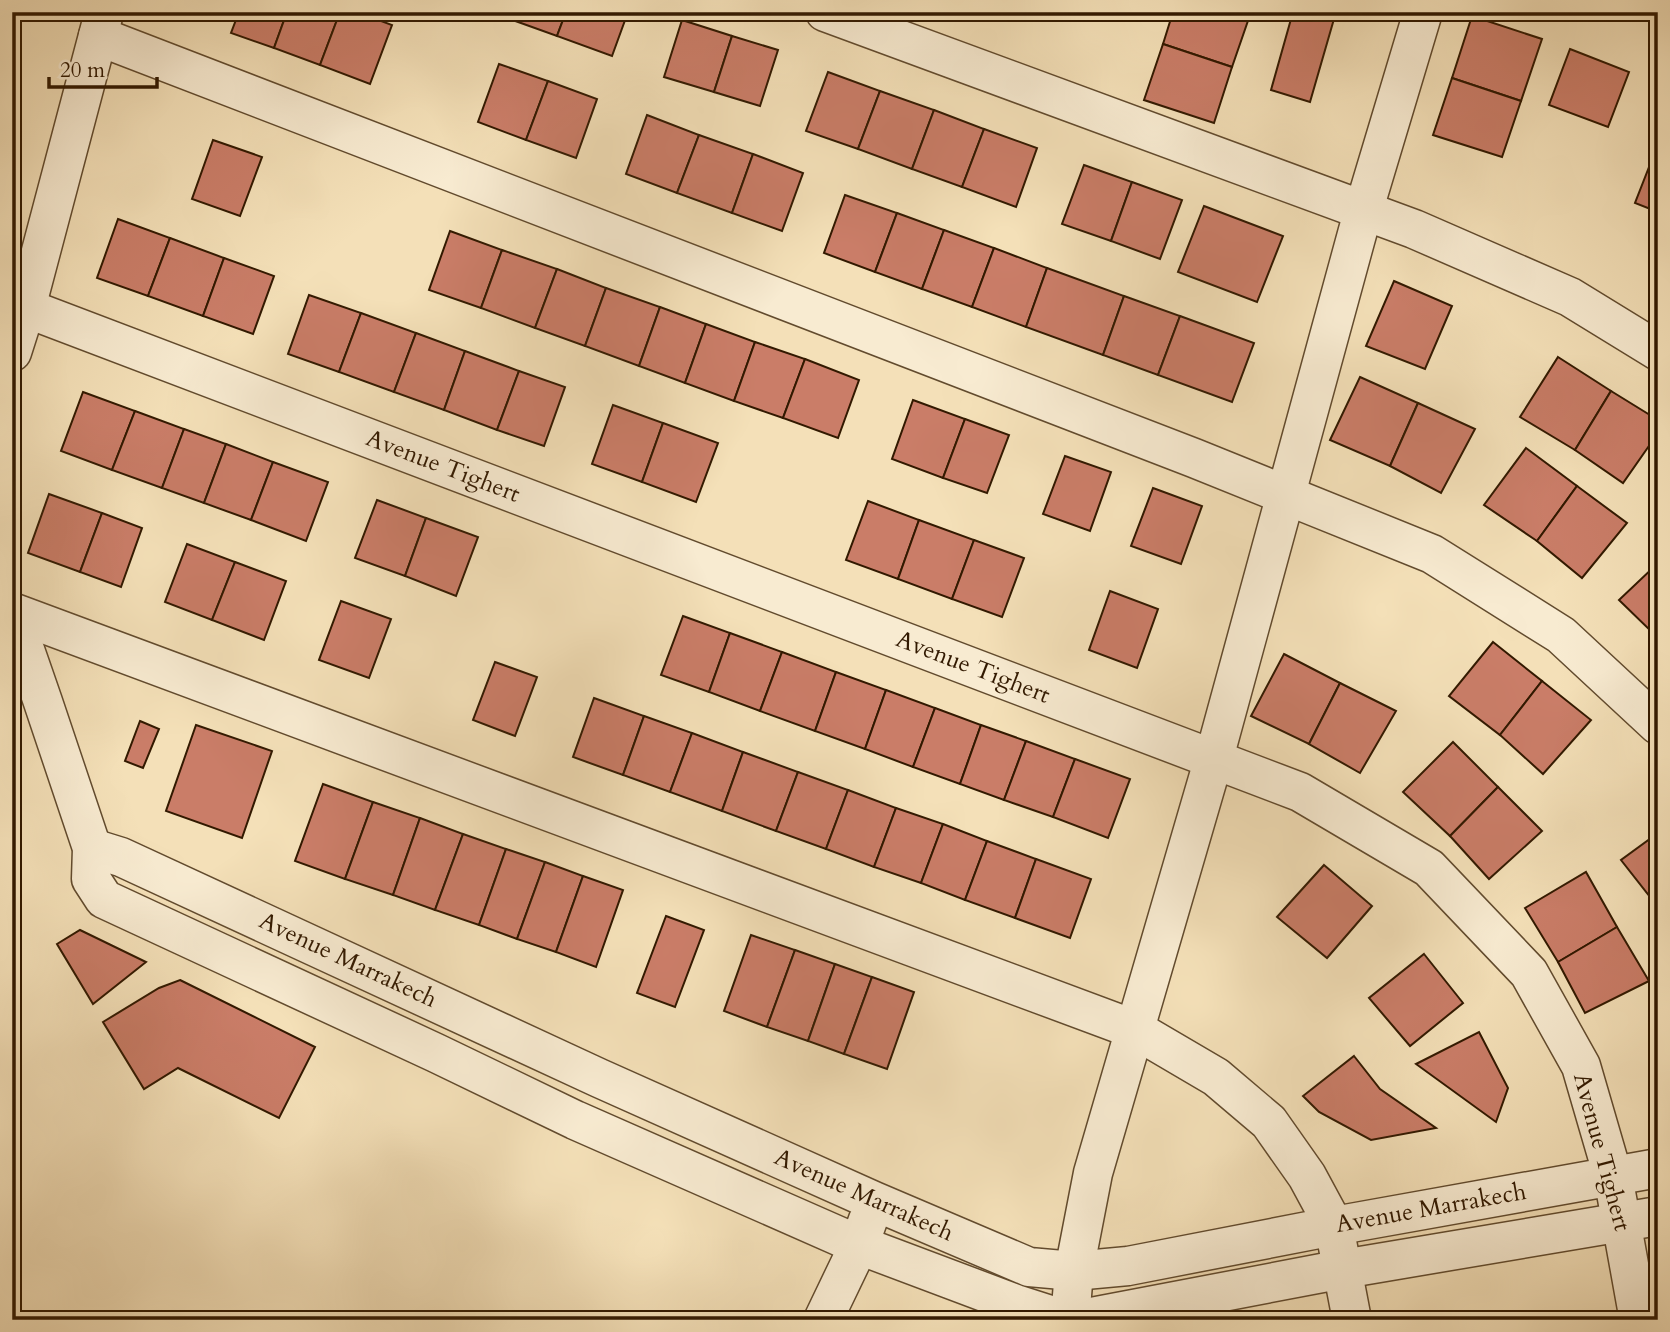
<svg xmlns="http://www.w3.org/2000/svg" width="1670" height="1332" font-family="Cardo,serif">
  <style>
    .building { fill: #ca7d68; stroke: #321900; stroke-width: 2 }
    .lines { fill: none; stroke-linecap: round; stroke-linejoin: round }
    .minor-casing { stroke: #624b2e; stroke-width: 41 }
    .minor { stroke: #f8ebd1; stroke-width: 38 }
    .labels { text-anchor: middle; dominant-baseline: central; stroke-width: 7; stroke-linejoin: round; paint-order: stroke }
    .street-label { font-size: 24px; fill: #321900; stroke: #f8ebd1 }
  </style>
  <rect width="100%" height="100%" fill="#f4e0b8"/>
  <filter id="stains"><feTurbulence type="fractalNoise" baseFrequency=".00286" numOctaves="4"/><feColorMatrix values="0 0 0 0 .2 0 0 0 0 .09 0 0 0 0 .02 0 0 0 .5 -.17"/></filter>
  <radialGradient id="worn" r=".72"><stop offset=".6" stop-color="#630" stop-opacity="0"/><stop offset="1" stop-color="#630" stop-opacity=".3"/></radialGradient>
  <g class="building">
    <polygon points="239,12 287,12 274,48 231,33"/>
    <polygon points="287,12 340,12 320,65 274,48"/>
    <polygon points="340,12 357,12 392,25 370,84 320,65"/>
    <polygon points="510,12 566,12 557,36 507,18"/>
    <polygon points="566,12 628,12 612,56 557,36"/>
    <polygon points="1173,12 1251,12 1232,67 1163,44"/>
    <polygon points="1293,12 1336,12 1310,102 1271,90"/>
    <polygon points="1472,16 1542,39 1521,101 1452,78"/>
    <polygon points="682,20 732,36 714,92 664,77"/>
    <polygon points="732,36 778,50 760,106 714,92"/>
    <polygon points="1163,44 1232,67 1214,123 1144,100"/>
    <polygon points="1570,49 1629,72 1608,127 1549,105"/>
    <polygon points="499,64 548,81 526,140 478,122"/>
    <polygon points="828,72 880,91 858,149 806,131"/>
    <polygon points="1452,78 1521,101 1502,157 1433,135"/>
    <polygon points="548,81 597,99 576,158 526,140"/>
    <polygon points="880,91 934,110 912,169 858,149"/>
    <polygon points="934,110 984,129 962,187 912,169"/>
    <polygon points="647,115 699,135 677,193 626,174"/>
    <polygon points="984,129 1037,148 1016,207 962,187"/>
    <polygon points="699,135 753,154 732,213 677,193"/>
    <polygon points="213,140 262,157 240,216 192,199"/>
    <polygon points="1658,144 1658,212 1635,203"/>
    <polygon points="753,154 803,173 782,231 732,213"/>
    <polygon points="1084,165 1132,182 1111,241 1062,224"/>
    <polygon points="1132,182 1182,200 1160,259 1111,241"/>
    <polygon points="845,195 897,213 875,272 824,253"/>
    <polygon points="1204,206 1283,236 1257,302 1178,272"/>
    <polygon points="897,213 944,230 922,289 875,272"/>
    <polygon points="118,219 170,238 148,296 97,278"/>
    <polygon points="944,230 994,248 972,307 922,289"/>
    <polygon points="450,231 502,250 481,308 429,290"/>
    <polygon points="170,238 224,258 203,316 148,296"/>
    <polygon points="994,248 1047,268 1026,327 972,307"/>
    <polygon points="502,250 557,269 535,328 481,308"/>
    <polygon points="224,258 274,276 253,334 203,316"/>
    <polygon points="1047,268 1124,296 1103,355 1026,327"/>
    <polygon points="557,269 606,288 585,346 535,328"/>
    <polygon points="1394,281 1452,306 1425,369 1366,346"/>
    <polygon points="606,288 660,307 639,366 585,346"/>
    <polygon points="309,295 361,313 339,372 288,354"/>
    <polygon points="1124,296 1180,316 1158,375 1103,355"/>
    <polygon points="660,307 706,324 685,383 639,366"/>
    <polygon points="361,313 416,333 394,392 339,372"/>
    <polygon points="1180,316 1254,343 1232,402 1158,375"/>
    <polygon points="706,324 755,342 734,401 685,383"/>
    <polygon points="416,333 465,351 444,410 394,392"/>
    <polygon points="755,342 805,359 783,418 734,401"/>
    <polygon points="465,351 519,371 497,430 444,410"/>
    <polygon points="1558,357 1611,391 1575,450 1520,417"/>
    <polygon points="805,359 859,380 838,438 783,418"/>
    <polygon points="519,371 565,387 544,446 497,430"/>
    <polygon points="1360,377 1418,403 1390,466 1330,440"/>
    <polygon points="1611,391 1658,420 1658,433 1623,483 1575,450"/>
    <polygon points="83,392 135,411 112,470 61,451"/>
    <polygon points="913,400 965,419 943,478 892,459"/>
    <polygon points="1418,403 1475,429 1441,493 1390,466"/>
    <polygon points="613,405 663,423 642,482 592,464"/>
    <polygon points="135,411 184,429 162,488 112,470"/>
    <polygon points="965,419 1009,435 987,493 943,478"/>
    <polygon points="663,423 718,443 696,502 642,482"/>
    <polygon points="184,429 226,444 204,503 162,488"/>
    <polygon points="226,444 273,462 251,520 204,503"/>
    <polygon points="1526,448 1577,486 1537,541 1484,505"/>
    <polygon points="1065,456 1111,472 1090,531 1043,514"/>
    <polygon points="273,462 328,482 306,541 251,520"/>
    <polygon points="1577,486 1627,523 1582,578 1537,541"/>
    <polygon points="1153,488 1202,506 1181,564 1131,546"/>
    <polygon points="49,494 102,513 80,572 28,553"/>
    <polygon points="377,500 426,518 405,576 355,558"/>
    <polygon points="868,501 919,520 898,579 846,560"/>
    <polygon points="102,513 142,528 121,587 80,572"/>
    <polygon points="426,518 478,537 456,596 405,576"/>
    <polygon points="919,520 974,540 952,599 898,579"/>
    <polygon points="974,540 1024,558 1002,617 952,599"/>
    <polygon points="187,544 235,562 212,620 165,602"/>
    <polygon points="235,562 286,581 264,640 212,620"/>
    <polygon points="1658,563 1658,638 1619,600"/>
    <polygon points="1110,591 1158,609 1137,668 1089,650"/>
    <polygon points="341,601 391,619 369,678 319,660"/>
    <polygon points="683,616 730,633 709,692 661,675"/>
    <polygon points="730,633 782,652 760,711 709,692"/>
    <polygon points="1493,642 1542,681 1500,735 1449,696"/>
    <polygon points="782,652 836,672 815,731 760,711"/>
    <polygon points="1284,654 1340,683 1309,744 1251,716"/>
    <polygon points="495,662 537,677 515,736 473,720"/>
    <polygon points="836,672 886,690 865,749 815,731"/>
    <polygon points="1542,681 1591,720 1543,774 1500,735"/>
    <polygon points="1340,683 1396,711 1360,773 1309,744"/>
    <polygon points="886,690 935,708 913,767 865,749"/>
    <polygon points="594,698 644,716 623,775 573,757"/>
    <polygon points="935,708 981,725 960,784 913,767"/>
    <polygon points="644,716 692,733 670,792 623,775"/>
    <polygon points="140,721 159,729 143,768 125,761"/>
    <polygon points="196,725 272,751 242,838 166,811"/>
    <polygon points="981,725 1026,741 1004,800 960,784"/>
    <polygon points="692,733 743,752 722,811 670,792"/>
    <polygon points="1026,741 1075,759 1053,817 1004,800"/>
    <polygon points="1453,742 1498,787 1450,836 1403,792"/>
    <polygon points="743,752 798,772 776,831 722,811"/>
    <polygon points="1075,759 1130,779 1108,838 1053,817"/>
    <polygon points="798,772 848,790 826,849 776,831"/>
    <polygon points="323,784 373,802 345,879 295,861"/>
    <polygon points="1498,787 1542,831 1489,879 1450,836"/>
    <polygon points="848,790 896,808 874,867 826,849"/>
    <polygon points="373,802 420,818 393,895 345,879"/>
    <polygon points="896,808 943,824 921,883 874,867"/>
    <polygon points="420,818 463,834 435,910 393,895"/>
    <polygon points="943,824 987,841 965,900 921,883"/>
    <polygon points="1658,833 1658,907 1621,860"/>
    <polygon points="463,834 506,849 479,925 435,910"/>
    <polygon points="987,841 1036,859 1015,918 965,900"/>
    <polygon points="506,849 545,862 517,939 479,925"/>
    <polygon points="1036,859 1091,879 1070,938 1015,918"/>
    <polygon points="545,862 583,876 556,952 517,939"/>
    <polygon points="1324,865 1372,906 1327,958 1277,917"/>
    <polygon points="1586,872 1617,927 1558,962 1525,908"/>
    <polygon points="583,876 623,890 596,967 556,952"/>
    <polygon points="666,916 704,930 675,1007 637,993"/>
    <polygon points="1617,927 1649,981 1585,1013 1558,962"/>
    <polygon points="80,930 146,962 93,1004 57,944"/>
    <polygon points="751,935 795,950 767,1027 724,1011"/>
    <polygon points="795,950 835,964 808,1041 767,1027"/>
    <polygon points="1424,954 1463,1003 1410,1046 1369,998"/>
    <polygon points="835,964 872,977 844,1054 808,1041"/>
    <polygon points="872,977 914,992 887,1069 844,1054"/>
    <polygon points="180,980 315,1047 279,1118 178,1068 144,1089 103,1022 159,988"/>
    <polygon points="1479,1032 1508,1088 1496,1122 1416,1064"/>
    <polygon points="1354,1056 1380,1089 1436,1128 1371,1140 1319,1112 1303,1096"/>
  </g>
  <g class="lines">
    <defs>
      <g id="minor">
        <polyline points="825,12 1414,229 1570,297 1658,351"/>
        <polyline points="98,36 1194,458 1432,554 1561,635 1658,725"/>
        <polyline points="26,308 1300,792 1429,868 1529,973 1581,1066 1613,1176 1639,1320"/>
        <polyline points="12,352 26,308 104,13"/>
        <polyline points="12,612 1136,1030 1216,1077 1269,1122 1307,1176 1334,1226 1352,1320"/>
        <polyline points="12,635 25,650 43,702 92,848 91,879 104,899 436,1053 575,1120 859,1245 1016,1304 1066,1320"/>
        <polyline points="92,848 121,857 599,1078 874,1201 1029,1267 1074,1271 1128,1266 1334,1226 1658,1168"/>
        <polyline points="823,1320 859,1245 868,1220"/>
        <polyline points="1070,1320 1074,1271 1093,1173 1214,758 1363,212 1423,12"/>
        <polyline points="1076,1320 1343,1269 1658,1216"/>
      </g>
    </defs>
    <use href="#minor" class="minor-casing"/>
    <use href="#minor" class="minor"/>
  </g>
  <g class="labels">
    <g class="street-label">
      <text transform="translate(443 466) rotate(21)">Avenue Tighert</text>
      <text transform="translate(973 667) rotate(21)">Avenue Tighert</text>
      <text transform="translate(348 960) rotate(25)">Avenue Marrakech</text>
      <text transform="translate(1602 1152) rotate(75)">Avenue Tighert</text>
      <text transform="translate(864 1195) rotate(24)">Avenue Marrakech</text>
      <text transform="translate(1431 1208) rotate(-10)">Avenue Marrakech</text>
    </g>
  </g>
  <rect width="1670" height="1332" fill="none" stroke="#f4e0b8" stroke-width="42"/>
  <rect x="14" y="14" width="1642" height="1304" fill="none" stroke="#321900" stroke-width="3.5"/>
  <rect x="21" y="21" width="1628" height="1290" fill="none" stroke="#321900" stroke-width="2"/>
  <path d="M49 77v10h108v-10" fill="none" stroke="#321900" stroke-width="3.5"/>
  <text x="60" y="77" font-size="21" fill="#321900" stroke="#f8ebd1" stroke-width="5" paint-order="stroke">20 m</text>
  <rect width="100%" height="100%" filter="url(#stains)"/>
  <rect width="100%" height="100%" fill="url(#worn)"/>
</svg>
